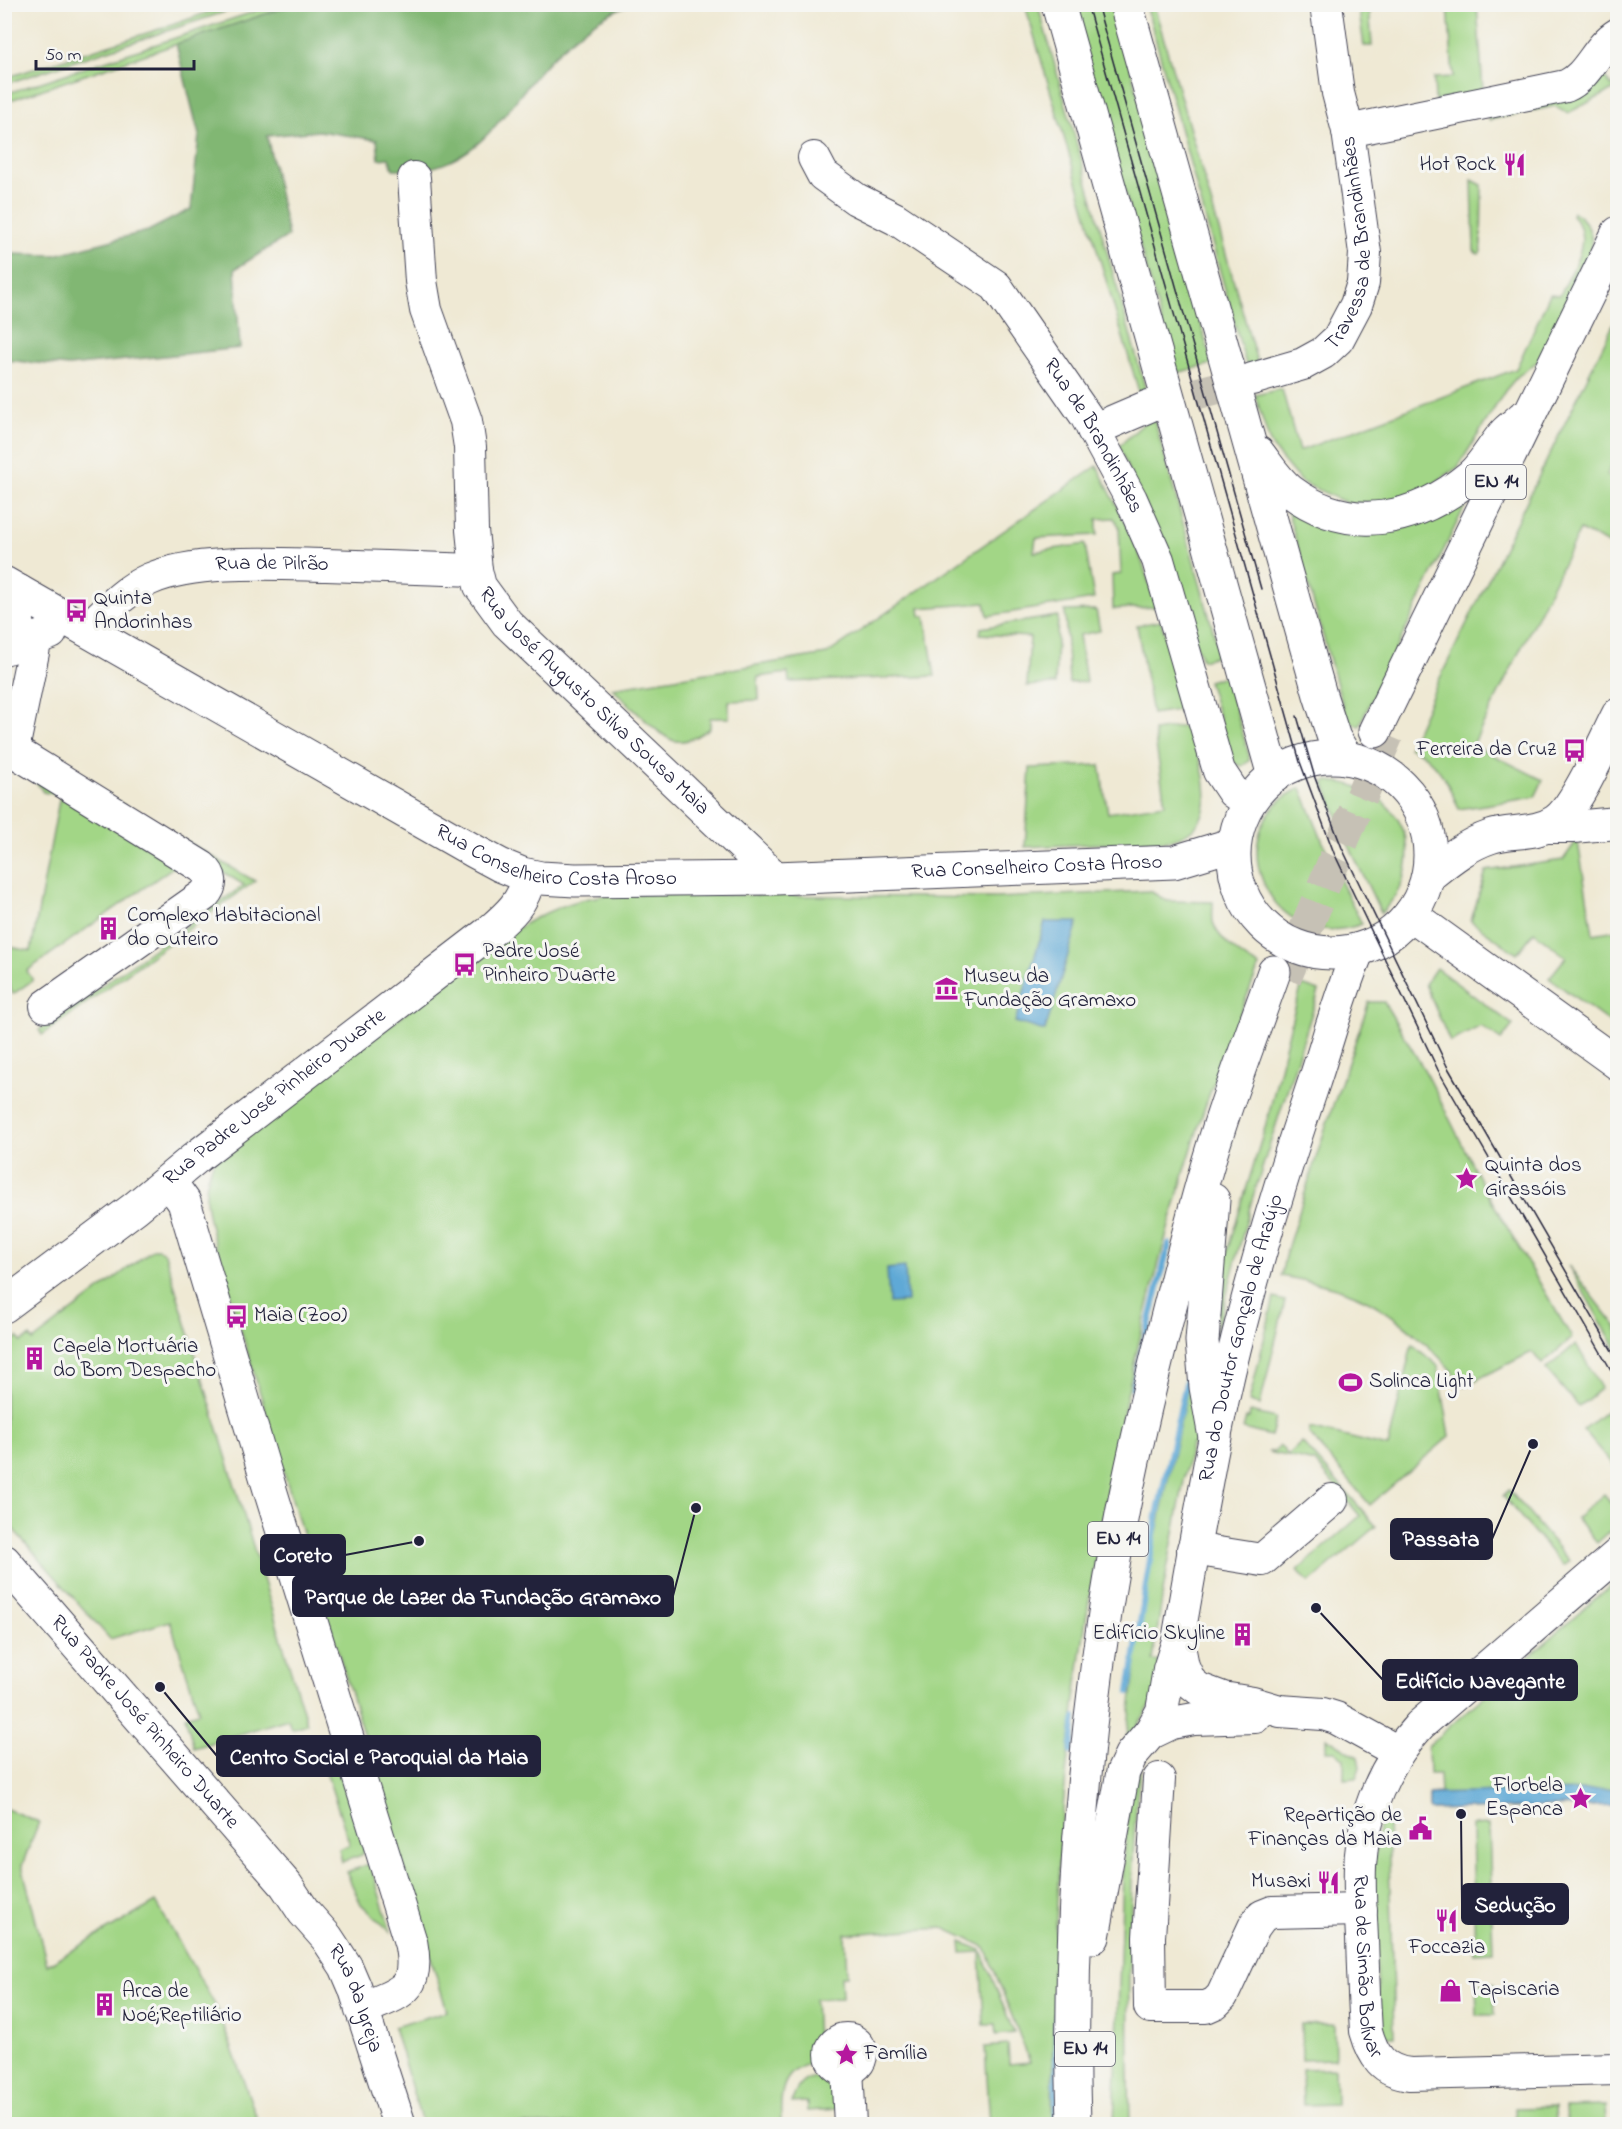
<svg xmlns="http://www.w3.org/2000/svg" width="1622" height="2129" font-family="'Indie Flower',sans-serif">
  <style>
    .green { fill: #a2d686; stroke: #627c60; stroke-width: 1.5 }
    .forest { fill: #81b773; stroke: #526c57; stroke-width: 1.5 }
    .water { fill: #5ea9d6; stroke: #406688; stroke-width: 1.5 }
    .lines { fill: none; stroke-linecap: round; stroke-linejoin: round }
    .stream { stroke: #5ea9d6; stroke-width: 6 }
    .minor-tunnel { stroke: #c6c1b5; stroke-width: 32; stroke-dasharray: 32 16; stroke-linecap: butt }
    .highway-tunnel { stroke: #c6c1b5; stroke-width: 33; stroke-dasharray: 33 16; stroke-linecap: butt }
    .minor-casing { stroke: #414052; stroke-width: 34 }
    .major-casing { stroke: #414052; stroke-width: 35 }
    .highway-casing { stroke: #414052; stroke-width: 35 }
    .minor { stroke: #fff; stroke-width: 32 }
    .major { stroke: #fff; stroke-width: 33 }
    .highway { stroke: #fff; stroke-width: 33 }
    .tram { stroke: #22223b; stroke-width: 1.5 }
    .labels { text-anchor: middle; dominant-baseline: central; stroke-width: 6; stroke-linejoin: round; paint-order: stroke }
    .shield { fill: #f6f6f2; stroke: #626272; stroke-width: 1.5 }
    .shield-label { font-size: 20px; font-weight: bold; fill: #22223b }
    .poi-label { font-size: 21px; fill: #22223b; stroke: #f6f6f2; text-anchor: start }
    .street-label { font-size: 21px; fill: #22223b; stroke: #f6f6f2 }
    .leader { fill: none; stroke: #22223b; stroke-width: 2 }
    .callout-dot { fill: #22223b; stroke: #f6f6f2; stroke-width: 2 }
    .callout { fill: #22223b; stroke: #22223b; stroke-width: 2 }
    .callout-label { font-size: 22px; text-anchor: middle; font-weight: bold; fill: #fff }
  </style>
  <rect width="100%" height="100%" fill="#f6f6f2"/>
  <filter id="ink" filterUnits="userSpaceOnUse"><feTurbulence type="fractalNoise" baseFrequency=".0167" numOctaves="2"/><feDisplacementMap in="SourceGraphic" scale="12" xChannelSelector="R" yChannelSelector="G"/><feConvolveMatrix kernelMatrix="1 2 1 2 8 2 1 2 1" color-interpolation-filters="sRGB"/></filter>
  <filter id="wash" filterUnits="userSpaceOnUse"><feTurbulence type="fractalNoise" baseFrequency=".008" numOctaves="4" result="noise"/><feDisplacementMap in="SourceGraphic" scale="24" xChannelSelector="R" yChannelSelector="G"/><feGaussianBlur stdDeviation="1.35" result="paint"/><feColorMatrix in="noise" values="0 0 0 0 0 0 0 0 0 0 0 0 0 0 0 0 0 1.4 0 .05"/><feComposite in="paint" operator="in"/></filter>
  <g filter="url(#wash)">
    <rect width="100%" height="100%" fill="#efe9d4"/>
    <g class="green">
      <polygon points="229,5 246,5 5,84 5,78 169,26"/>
      <polygon points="275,5 292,5 5,102 5,94"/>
      <polygon points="1025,5 1038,5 1148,398 1141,399"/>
      <polygon points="1072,5 1113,5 1212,364 1176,373"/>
      <polygon points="1146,5 1154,5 1258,365 1248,368 1245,361"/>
      <polygon points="1358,5 1369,5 1372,46 1364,46"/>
      <polygon points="1448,5 1477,5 1483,91 1435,101 1434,78 1453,77"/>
      <polygon points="1592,71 1605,77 1611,86 1617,83 1617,88 1568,113 1555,106 1489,120 1486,108"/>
      <polygon points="1472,180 1482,185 1481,252 1479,254 1476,253 1474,250"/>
      <path d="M1573,212c14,7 21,22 18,38l-53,111 -21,16 -12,14 -47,76 -47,32 -62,5 -48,-22 -26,-31 -6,-11 -14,-45 27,-6 17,62 217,-82 34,-75 10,1c12,-25 35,-57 12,-80z"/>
      <path d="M1617,317v137l-10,21 10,6v67l-37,-18 -107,215 70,35 -8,17 -76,12c-11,-26 -22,-51 -50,-62l29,-65z"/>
      <polygon points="1153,415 1220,655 1202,660 1119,446"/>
      <path d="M1097,466l39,78 21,63 -44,2 -1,-34 9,-1 -2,-48 -5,-8 -17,1v16l-61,3 -2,14 51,-8 9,55 -106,17 -3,-13 -66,5 1,8h5l10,60 -146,6 -1,-9 -30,4 1,23 -30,1v17h-19v10c-10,6 -21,15 -34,13 -14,-1 -52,-42 -64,-53l215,-34z"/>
      <polygon points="1464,500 1466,504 1359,726 1347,720 1286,506 1311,515"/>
      <polygon points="1096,610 1100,631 1079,635 1086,682 1069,683 1065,611"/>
      <polygon points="1058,616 1055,684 1027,686 1030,637 980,634 981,628"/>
      <polygon points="1161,621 1185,709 1152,714 1137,625"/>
      <polygon points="1226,676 1249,755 1249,761 1242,766 1233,763 1208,681"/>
      <path d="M1190,725c11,42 40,106 -27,116l-138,6 5,-79 70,-3 8,48 57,-9 -11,-73z"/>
      <polygon points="27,735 51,760 68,764 64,771 255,881 42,1035 39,1030 244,885 30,752"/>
      <polygon points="31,773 176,865 27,971 33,980 13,994 5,976 4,946 31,951 60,795 43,792"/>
      <path d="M1329,781c73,5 106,78 52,132l-31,-65 -26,-66z"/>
      <path d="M1301,788l28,69 33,67c-94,34 -148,-98 -61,-136z"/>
      <polygon points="1578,842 1593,934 1617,930 1617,1028 1549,978 1566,957 1534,932 1517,954 1471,921 1486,871 1563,860 1575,843"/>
      <path d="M1150,891l17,10 46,1c0,6 -1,14 0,20 5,18 30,36 46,44 -20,51 -42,103 -59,156 -64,199 -105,408 -130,616 -15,128 -17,258 -18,386h-62l-5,-77 23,-2 1,19 21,-2 -45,-115 -41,-19 -99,6 2,42h-6l1,22 -27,1 3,63c-38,6 -38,31 -37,62h-359l-28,-97 53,-16 -233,-770c-7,-29 -15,-55 2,-83l297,-227c27,-17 56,-30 87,-35 15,-3 32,-2 47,-2l349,4z"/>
      <polygon points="1436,968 1513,1025 1501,1040 1481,1026 1450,1042 1425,984"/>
      <polygon points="1302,985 1319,991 1251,1203 1216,1335 1228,1338 1211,1378 1223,1265 1267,1121 1293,1015"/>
      <path d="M1369,1002h15l44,74 55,110 89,152 -30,26 -10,-12 -68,34c-27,-35 -69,-75 -111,-92 -22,-9 -49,-14 -72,-18l4,-20 41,-130z"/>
      <polygon points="153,1249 158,1249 165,1254 307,1724 291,1729 288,1719 194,1748 185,1716 199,1712 170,1621 110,1639 5,1520 5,1347 18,1337 21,1342 30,1337 33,1341"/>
      <polygon points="1568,1265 1617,1327 1617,1350"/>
      <polygon points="1274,1298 1285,1301 1260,1405 1249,1402"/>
      <polygon points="1412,1344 1438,1366 1450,1436 1370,1505 1309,1434 1310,1428 1388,1447"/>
      <polygon points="1576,1344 1601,1388 1579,1407 1546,1369"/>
      <polygon points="1193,1363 1203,1446 1191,1444 1163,1591 1153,1661 1165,1662 1160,1691 1126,1743 1138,1646 1155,1541"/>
      <polygon points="1612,1406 1617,1415 1617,1470 1583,1430"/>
      <polygon points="1250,1412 1276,1418 1271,1436 1243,1429 1246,1418 1249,1418"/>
      <polygon points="1302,1442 1376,1526 1309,1583 1298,1570 1360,1516 1315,1462 1268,1452 1275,1451 1280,1446 1288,1455"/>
      <polygon points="1509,1490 1569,1561 1563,1566 1503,1496"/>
      <polygon points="1604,1494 1617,1510 1617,1525 1597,1543 1576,1518"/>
      <polygon points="1617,1580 1617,1805 1429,1810 1429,1794 1440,1793 1439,1774 1429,1774 1428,1747 1433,1741"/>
      <polygon points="331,1736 365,1850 362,1855 342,1862 339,1849 350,1845 316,1741"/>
      <polygon points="1326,1737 1358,1757 1360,1767 1356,1778 1344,1779 1344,1759 1335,1751 1326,1751"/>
      <path d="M1141,1766c-7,46 -8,95 -10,142 -3,72 -3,144 -1,216h-16l9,-251 7,-87z"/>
      <polygon points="4,1808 39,1822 22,1865 47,1965 156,1902 218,2010 259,2124 5,2124"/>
      <polygon points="1380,1821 1388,1821 1394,2036 1381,2036 1371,1881"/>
      <polygon points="1489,1825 1493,1952 1475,1953 1472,1826"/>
      <polygon points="370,1864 391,1932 361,1904 346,1872"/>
      <polygon points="961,1942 981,1950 1014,2033 996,2035 995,2025 984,2025 980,1952 962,1953"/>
      <polygon points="1476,1984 1494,1984 1495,2015 1477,2015"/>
      <polygon points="1301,2024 1334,2024 1335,2059 1302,2060"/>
      <polygon points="1335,2068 1336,2104 1303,2105 1302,2069"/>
      <path d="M819,2077c17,4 16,17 18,32l-30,2v-9l-15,1c3,-15 11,-26 27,-26z"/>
      <polygon points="1605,2106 1606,2124 1566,2124 1565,2107"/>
      <polygon points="1555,2107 1556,2124 1516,2124 1515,2108"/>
    </g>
    <path class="forest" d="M292,5h337c-37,13 -66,39 -91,68 -32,37 -55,83 -108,95 -11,3 -25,1 -37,1l-4,-11 -10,1 -2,-19 -58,-9 -52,5 21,100 -53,33 5,79 -171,18 -64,-6 -1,-106 51,1 93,-24 43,-22 8,-74 -23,-91z"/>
    <g class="water">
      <polygon points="1045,922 1078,922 1045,1031 1015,1022"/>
      <polygon points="905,1267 907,1302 889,1303 887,1269"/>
      <polygon points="1617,1789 1617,1805 1429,1810 1429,1794"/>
    </g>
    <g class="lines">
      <g class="stream">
        <polyline points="1226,1057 1238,1024"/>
        <polyline points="1133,1388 1169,1244"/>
        <polyline points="1129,1692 1157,1516 1190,1365"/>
        <polyline points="1071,1752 1075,1717"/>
        <polyline points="1056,2124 1057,1978"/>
      </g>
    </g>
  </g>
  <g filter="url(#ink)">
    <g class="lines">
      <polyline class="minor-tunnel" points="1149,406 1252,379"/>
      <polyline class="highway-tunnel" points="1285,978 1387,735"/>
      <defs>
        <g id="minor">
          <polyline points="1326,4 1338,93 1348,131"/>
          <path id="s1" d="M814,158l9,17 33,24 40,20 100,67 90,130 45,83 27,61 61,211 14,21 16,11"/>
          <path id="s2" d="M414,178l7,103 5,29 40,111 4,26 2,83 4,40 4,16 27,37 269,255"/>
          <path id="s3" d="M1252,379l51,-15 20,-11 15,-14 18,-34 7,-22 2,-30 -17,-122 218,-45c23,-10 30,-39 52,-52"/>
          <polyline points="1093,430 1149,406"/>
          <path id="s4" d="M86,630c20,-19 39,-40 64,-51 47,-20 125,-15 176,-14 50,2 100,3 150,5"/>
          <path d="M36,638l-21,102v10l2,3 185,114c10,8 11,18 2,28l-158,111"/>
          <polyline points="17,645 19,591"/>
          <polyline points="4,649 51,633"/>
          <polyline points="1545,827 1573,827 1618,823"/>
          <polyline points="1410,914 1618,1064"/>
          <polyline points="1193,1549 1262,1560 1332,1500"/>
          <path id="s5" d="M1618,1554l-198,171c-35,38 -57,88 -60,141 -1,24 1,49 2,73 1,31 2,62 4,92 7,25 17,40 44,43l208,-5"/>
          <polyline points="1178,1641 1183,1666 1190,1682 1199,1689 1223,1698 1253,1703 1280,1711 1323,1714 1336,1718 1398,1752"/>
          <path id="s6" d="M1149,1734l13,-23 7,-42 9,-28c12,-70 24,-140 38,-209 24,-119 59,-235 98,-350 15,-45 26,-89 45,-133"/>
          <polyline points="1149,1734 1172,1723 1194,1719 1255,1717"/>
          <polyline points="1159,1779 1149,1937 1150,2007 1206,2007 1215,2003 1222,1996 1254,1927 1262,1916 1272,1912 1361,1910"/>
          <circle cx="846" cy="2054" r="15"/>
          <polyline points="847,2069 850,2124"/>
        </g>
        <g id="major">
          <polyline points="1058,4 1274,776"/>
          <polyline points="1126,4 1320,695 1334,738 1346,758"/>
          <path d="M1258,453c10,13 19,28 32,38 60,45 127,30 181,-15 14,-12 22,-30 34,-43 5,-5 12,-10 17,-15"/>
          <path id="s7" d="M4,583l470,268 26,14 22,9 19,4 34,2 201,-2 398,-16 60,-18"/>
          <circle cx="1332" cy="855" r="98"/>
          <path d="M1428,876c19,-15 38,-31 62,-39 21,-7 46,-2 66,-16 21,-14 49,-81 62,-106"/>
          <path d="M169,1181l15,21 87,291 140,451c9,48 -12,49 -50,65"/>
          <path id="s8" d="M4,1306l131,-98 64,-53 288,-221c22,-19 35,-29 43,-58"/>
          <path id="s9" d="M4,1561l282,324 18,27 23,26 19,29 9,21 44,136"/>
        </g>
        <g id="highway">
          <polyline points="1375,731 1618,233"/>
          <polyline points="1213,1200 1202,1341 1206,1387 1215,1437"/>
          <polyline points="1093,1937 1123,1772 1131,1755 1149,1734"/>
          <path d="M1074,2124c-6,-192 8,-387 42,-577 13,-75 31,-150 50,-225 16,-63 31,-126 51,-188 17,-54 38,-108 57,-162"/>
        </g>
      </defs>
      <use href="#minor" class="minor-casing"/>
      <use href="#major" class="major-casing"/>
      <use href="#highway" class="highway-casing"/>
      <use href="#minor" class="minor"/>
      <use href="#major" class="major"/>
      <use href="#highway" class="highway"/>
      <g class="tram">
        <polyline points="1087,4 1300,762 1334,853 1438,1070 1618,1382"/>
        <polyline points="1097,4 1261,589"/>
        <polyline points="1297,716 1315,778 1342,848 1447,1066 1618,1361"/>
      </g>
    </g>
  </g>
  <defs>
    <symbol id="restaurant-bare" viewBox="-9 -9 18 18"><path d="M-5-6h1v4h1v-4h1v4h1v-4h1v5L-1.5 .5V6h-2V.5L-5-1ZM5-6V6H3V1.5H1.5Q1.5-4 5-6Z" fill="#b5179e" stroke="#f6f6f2" stroke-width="2.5" paint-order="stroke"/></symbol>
    <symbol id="bus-bare" viewBox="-9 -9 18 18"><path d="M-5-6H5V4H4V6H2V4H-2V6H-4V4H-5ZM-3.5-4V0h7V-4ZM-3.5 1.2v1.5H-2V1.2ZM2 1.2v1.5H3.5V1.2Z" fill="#b5179e" stroke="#f6f6f2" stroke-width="2.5" paint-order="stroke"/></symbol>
    <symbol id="building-bare" viewBox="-9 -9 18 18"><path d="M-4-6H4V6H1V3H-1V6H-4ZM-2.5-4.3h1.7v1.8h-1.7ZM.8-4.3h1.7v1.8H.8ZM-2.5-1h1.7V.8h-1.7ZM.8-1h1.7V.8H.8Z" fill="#b5179e" stroke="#f6f6f2" stroke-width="2.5" paint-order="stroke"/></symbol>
    <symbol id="museum-bare" viewBox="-9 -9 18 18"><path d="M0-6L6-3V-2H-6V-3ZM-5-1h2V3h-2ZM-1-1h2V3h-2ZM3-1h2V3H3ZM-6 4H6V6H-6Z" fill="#b5179e" stroke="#f6f6f2" stroke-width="2.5" paint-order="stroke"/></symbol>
    <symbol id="sight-bare" viewBox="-9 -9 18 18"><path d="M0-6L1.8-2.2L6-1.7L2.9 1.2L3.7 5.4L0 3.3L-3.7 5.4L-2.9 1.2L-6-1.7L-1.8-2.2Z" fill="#b5179e" stroke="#f6f6f2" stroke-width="2.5" paint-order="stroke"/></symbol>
    <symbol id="stadium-bare" viewBox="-9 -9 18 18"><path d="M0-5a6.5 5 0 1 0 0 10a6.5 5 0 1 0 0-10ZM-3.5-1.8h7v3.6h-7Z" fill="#b5179e" stroke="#f6f6f2" stroke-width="2.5" paint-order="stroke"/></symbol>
    <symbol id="civic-bare" viewBox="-9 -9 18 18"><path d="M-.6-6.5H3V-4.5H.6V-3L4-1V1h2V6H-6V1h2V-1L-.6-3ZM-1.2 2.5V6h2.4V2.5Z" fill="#b5179e" stroke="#f6f6f2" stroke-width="2.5" paint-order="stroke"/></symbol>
    <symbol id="shop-bare" viewBox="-9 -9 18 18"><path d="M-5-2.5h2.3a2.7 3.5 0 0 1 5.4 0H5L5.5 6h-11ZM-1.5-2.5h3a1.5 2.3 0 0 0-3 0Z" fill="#b5179e" stroke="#f6f6f2" stroke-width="2.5" paint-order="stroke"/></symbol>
  </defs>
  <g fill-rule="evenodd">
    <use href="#restaurant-bare" x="1498" y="148" width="33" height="33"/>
    <use href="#bus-bare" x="60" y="594" width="33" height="33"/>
    <use href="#bus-bare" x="1558" y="734" width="33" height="33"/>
    <use href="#building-bare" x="92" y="912" width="33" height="33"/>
    <use href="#bus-bare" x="448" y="948" width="33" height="33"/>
    <use href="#museum-bare" x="930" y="972" width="33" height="33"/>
    <use href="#sight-bare" x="1450" y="1162" width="33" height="33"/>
    <use href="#bus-bare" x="220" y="1300" width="33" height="33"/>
    <use href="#building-bare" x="18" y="1342" width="33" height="33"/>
    <use href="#stadium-bare" x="1334" y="1366" width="33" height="33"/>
    <use href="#building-bare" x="1226" y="1618" width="33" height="33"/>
    <use href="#sight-bare" x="1564" y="1782" width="33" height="33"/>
    <use href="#civic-bare" x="1404" y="1812" width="33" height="33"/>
    <use href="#restaurant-bare" x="1312" y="1866" width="33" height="33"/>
    <use href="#restaurant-bare" x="1430" y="1904" width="33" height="33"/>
    <use href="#shop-bare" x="1434" y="1974" width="33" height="33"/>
    <use href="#building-bare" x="88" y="1988" width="33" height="33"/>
    <use href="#sight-bare" x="830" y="2038" width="33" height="33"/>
  </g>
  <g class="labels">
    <g class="shield">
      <rect x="1466" y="465" width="60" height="34" rx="4.5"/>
      <rect x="1088" y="1522" width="60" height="34" rx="4.5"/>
      <rect x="1055" y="2032" width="60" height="34" rx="4.5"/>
    </g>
    <g class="shield-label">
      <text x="1496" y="482">EN 14</text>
      <text x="1118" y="1539">EN 14</text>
      <text x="1085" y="2049">EN 14</text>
    </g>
    <g class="poi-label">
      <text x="1496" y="165" text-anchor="end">Hot Rock</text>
      <text x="94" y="599">Quinta<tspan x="94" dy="24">Andorinhas</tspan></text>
      <text x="1556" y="750" text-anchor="end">Ferreira da Cruz</text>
      <text x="127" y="916">Complexo Habitacional<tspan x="127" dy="24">do Outeiro</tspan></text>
      <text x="483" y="952">Padre José<tspan x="483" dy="24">Pinheiro Duarte</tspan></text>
      <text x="964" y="977">Museu da<tspan x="964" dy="24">Fundação Gramaxo</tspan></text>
      <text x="1485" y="1166">Quinta dos<tspan x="1485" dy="24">Girassóis</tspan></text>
      <text x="254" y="1316">Maia (Zoo)</text>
      <text x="53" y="1347">Capela Mortuária<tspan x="53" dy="24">do Bom Despacho</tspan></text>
      <text x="1369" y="1382">Solinca Light</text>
      <text x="1225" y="1634" text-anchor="end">Edifício Skyline</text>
      <text x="1563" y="1786" text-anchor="end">Florbela<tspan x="1563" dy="24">Espanca</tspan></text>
      <text x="1402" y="1816" text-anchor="end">Repartição de<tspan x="1402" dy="24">Finanças da Maia</tspan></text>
      <text x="1311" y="1882" text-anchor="end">Musaxi</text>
      <text x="1447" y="1948" text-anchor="middle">Foccazia</text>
      <text x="1468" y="1990">Tapiscaria</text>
      <text x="122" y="1992">Arca de<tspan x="122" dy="24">Noé;Reptiliário</tspan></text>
      <text x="864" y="2054">Família</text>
    </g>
    <g class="street-label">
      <text stroke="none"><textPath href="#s3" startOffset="195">Travessa de Brandinhães</textPath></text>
      <text stroke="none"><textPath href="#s1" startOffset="404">Rua de Brandinhães</textPath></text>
      <text stroke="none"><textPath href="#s4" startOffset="206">Rua de Pilrão</textPath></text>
      <text stroke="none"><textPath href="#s2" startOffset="579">Rua José Augusto Silva Sousa Maia</textPath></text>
      <text stroke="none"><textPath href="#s7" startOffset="624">Rua Conselheiro Costa Aroso</textPath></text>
      <text stroke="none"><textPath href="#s7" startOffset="1110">Rua Conselheiro Costa Aroso</textPath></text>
      <text stroke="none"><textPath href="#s8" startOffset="342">Rua Padre José Pinheiro Duarte</textPath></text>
      <text stroke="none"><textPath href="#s6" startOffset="408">Rua do Doutor Gonçalo de Araújo</textPath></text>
      <text stroke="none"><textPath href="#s9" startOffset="214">Rua Padre José Pinheiro Duarte</textPath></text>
      <text stroke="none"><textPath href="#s5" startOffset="519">Rua de Simão Bolívar</textPath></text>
      <text stroke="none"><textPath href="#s9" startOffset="564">Rua da Igreja</textPath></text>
    </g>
  </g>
  <path class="leader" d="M1533 1444L1492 1539M419 1541L345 1555M696 1508L673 1596M1316 1608L1383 1680M160 1687L217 1756M1461 1814L1462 1904"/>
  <g class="callout-dot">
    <circle cx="1533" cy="1444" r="6"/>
    <circle cx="419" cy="1541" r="6"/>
    <circle cx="696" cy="1508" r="6"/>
    <circle cx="1316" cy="1608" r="6"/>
    <circle cx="160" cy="1687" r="6"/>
    <circle cx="1461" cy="1814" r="6"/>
  </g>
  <g class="callout">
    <rect x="1391" y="1519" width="101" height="40" rx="6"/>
    <rect x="261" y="1535" width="84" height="40" rx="6"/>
    <rect x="293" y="1576" width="380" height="40" rx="6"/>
    <rect x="1383" y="1660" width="194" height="40" rx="6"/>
    <rect x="217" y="1736" width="323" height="40" rx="6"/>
    <rect x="1462" y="1884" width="106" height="40" rx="6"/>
  </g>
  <g class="callout-label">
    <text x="1441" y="1546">Passata</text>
    <text x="303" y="1562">Coreto</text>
    <text x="483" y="1604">Parque de Lazer da Fundação Gramaxo</text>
    <text x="1480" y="1688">Edifício Navegante</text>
    <text x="379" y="1764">Centro Social e Paroquial da Maia</text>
    <text x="1515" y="1912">Sedução</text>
  </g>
  <rect width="1622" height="2129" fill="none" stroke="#f6f6f2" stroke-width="24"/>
  <path d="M36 60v9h158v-9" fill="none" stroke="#22223b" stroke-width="3"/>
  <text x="45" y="60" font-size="18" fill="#22223b" stroke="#f6f6f2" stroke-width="4.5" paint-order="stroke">50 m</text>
</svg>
